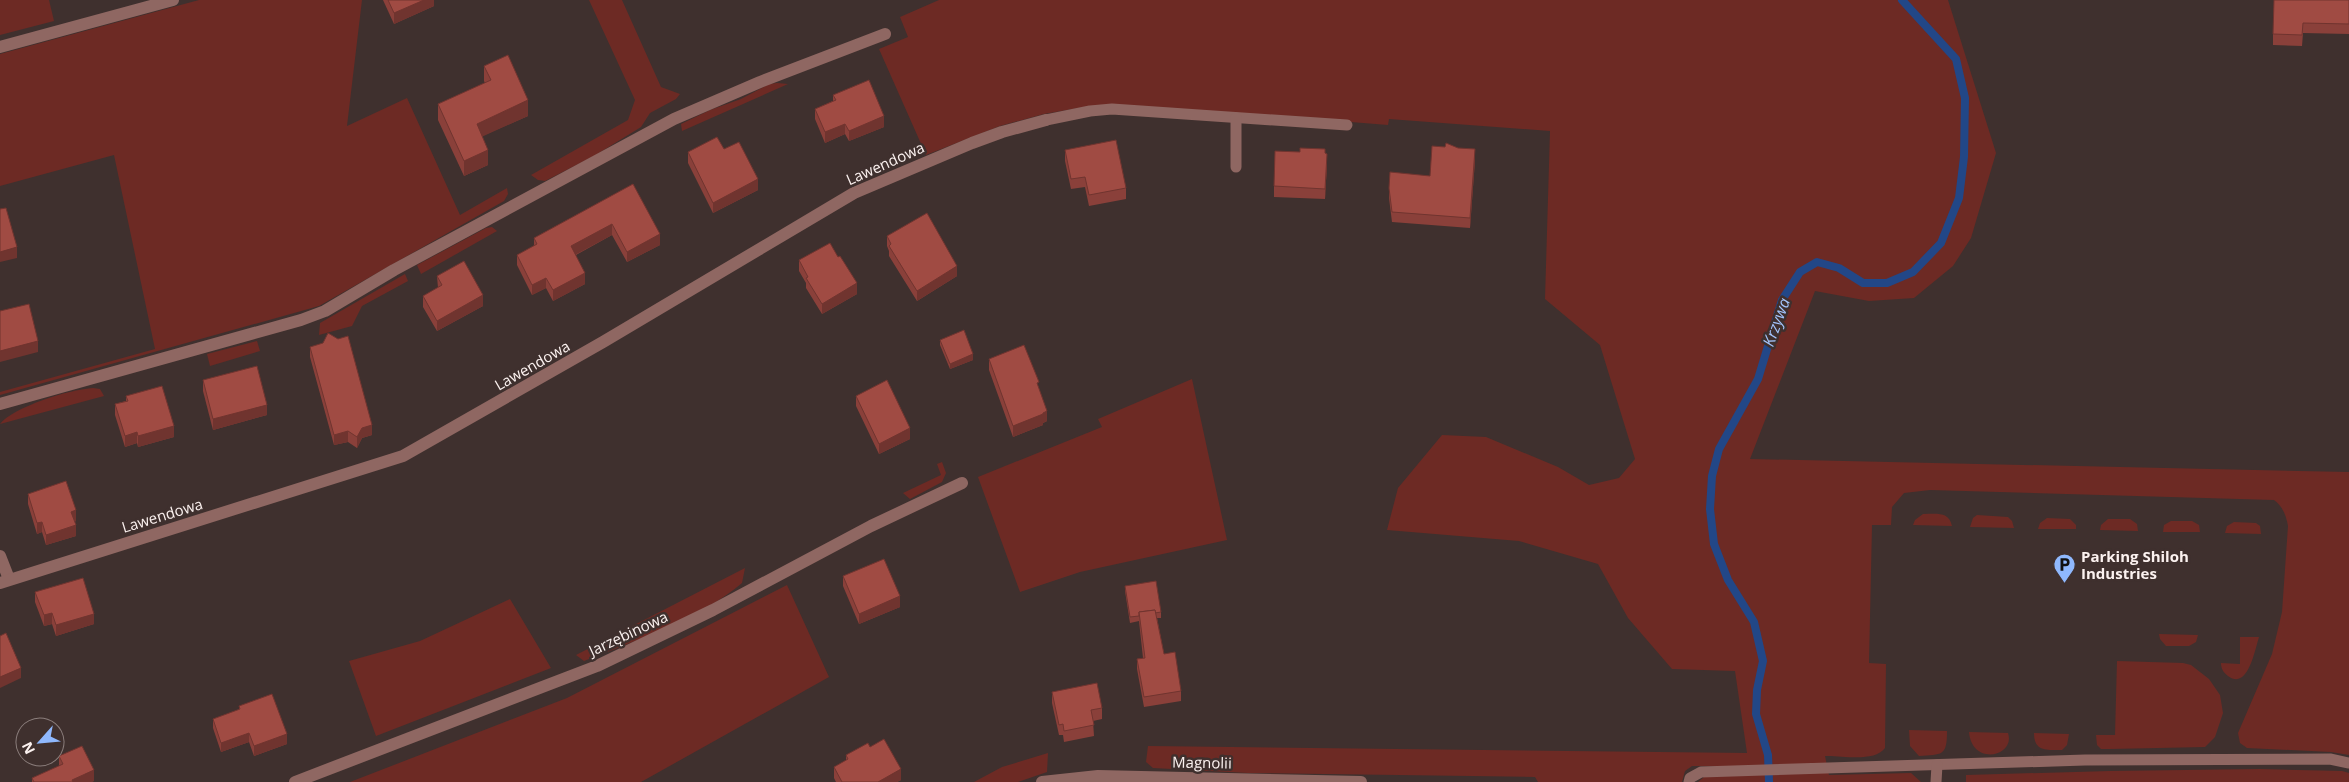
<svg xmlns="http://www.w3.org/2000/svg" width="2349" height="782" font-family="'Open Sans',sans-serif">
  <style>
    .green { fill: #6d2a24 }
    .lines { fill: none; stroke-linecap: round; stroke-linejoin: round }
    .stream { stroke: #224787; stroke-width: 8 }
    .service { stroke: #8f6762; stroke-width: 11 }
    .minor { stroke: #8f6762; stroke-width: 12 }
    .wall { fill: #8a403a }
    .shaded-wall { fill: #70342f }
    .building { fill: #a04b43; stroke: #70342f }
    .labels { text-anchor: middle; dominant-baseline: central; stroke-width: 5; stroke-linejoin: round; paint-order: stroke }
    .street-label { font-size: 15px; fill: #fcf2f0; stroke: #3f302e }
    .poi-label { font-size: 15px; font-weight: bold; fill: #fcf2f0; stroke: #3f302e; text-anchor: start }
    .water-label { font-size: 16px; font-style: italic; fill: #a4c5fd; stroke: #3f302e }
  </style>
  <rect width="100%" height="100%" fill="#3f302e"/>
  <g class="green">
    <polygon points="0,0 49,0 54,21 0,35"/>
    <polygon points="199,0 362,0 347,126 407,98 460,215 507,188 508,194 504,201 319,306 0,395 0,392 155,349 114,155 0,186 0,54"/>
    <polygon points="589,0 622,0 661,87 680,94 676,99 650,113 641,127 594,156 545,181 538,180 531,175 628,120 635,100"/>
    <path d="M939,0h1009l48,153 -25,85 -18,28 -39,32 -45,3 -54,-10 -65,168 599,13v283l-18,-3 -84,-4 -7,-5 -2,-10 34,-79 10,-42 6,-86c-2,-11 -5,-19 -14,-26l-344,-10 -26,3 -12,14 -1,18h-19l-3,138 17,1 -1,84c-11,15 -44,7 -60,8l4,19 82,-2 10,9h-223l6,-5 36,-11h-48l-7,5 -3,11h-144l-3,-5 -287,-4 -95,-5 -7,-6 2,-16 599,7 -12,-82 -63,-2 -44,-51 -30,-54 -79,-23 -132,-11 11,-42 44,-53 44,2 72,30 31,18 30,-7 16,-19 -35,-114 -55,-46 5,-168 -161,-12 -1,6 -151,-12 -147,-7 -46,8 -44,12 -74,29 -47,-106 29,-12 -8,-20z"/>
    <polygon points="777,83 788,84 682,131 681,124 710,110 741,99 769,84"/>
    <polygon points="492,227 497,231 421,274 417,265 486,228"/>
    <polygon points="405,274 408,281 362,306 352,326 319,335 320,323"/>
    <polygon points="257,341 260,351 210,366 207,354"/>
    <polygon points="1192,379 1227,540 1080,572 1020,592 978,477 1102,427 1098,419"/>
    <path d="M93,388l7,1 4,7 -104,28c13,-17 71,-35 93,-36z"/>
    <polygon points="942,462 946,473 942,482 910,499 903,493 941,475 937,464"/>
    <path d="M1923,514c13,0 26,-3 29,12l-39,-1 2,-5z"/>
    <polygon points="1977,515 2008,517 2012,521 2014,528 1970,527 1973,518"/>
    <polygon points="2047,518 2070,519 2076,525 2076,529 2038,529 2040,523"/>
    <polygon points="2108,519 2130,519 2137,524 2138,531 2100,530 2101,525"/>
    <polygon points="2171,521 2192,521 2199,525 2200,532 2163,532 2164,525"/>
    <polygon points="2234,522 2256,523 2260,526 2261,534 2225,533 2227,526"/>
    <path d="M745,568l-3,15c-39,34 -109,59 -158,78l-8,-6z"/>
    <polygon points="787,585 829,677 641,782 350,782 567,698"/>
    <polygon points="510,599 551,668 376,736 349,661 420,641"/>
    <polygon points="2159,634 2198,635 2196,642 2189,646 2166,646 2160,639"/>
    <path d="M2240,637h19c-4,12 -11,54 -31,39 -4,-3 -7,-7 -7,-13l19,1z"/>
    <polygon points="2117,661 2183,663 2191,665 2209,679 2220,695 2223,713 2215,737 2205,747 2110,749 2101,749 2097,745 2096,735 2115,735"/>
    <path d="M1909,730l38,1c0,26 -5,23 -28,25l-9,-10z"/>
    <path d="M1969,732l39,1c8,23 -36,34 -39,-1z"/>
    <path d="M2034,733l35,1 -2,11 -5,5c-15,0 -28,2 -28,-17z"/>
    <polygon points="1048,753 1047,772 1018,782 974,782 1002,767"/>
    <polygon points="2260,769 2342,771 2349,773 2349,782 1966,782 1966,775 2110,771"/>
  </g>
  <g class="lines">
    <polyline class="stream" points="1769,782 1768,755 1756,714 1757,690 1763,661 1754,622 1728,580 1714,544 1710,509 1712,476 1719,449 1758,379 1782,300 1800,272 1817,262 1839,268 1863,283 1887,283 1913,272 1941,243 1959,198 1964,157 1965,98 1956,59 1902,0"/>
    <g class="service">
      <polyline points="1046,120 1090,111 1112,109 1347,125"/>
      <polyline points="1236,167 1236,118"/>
      <polyline points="1689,782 1690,778 1701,772 2085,760 2330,759 2349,763"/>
      <polyline points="1936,782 1937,765"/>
    </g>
    <g class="minor">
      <polyline points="0,47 173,0"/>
      <polyline points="0,404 301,320 325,311 394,270 674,119 760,82 885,34"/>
      <polyline points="0,556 9,579"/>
      <polyline points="0,583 403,456 603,342 854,193 972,143 1002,132 1046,120"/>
      <polyline points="295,782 597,666 713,610 871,526 962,483"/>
      <polyline points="1042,782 1098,776 1361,782"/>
    </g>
  </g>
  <g class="wall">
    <polygon points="383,0 434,0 434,6 394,24"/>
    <polygon points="2349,0 2349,34 2303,33 2302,46 2273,45 2273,34"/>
    <polygon points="484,66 528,116 482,136 488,165 464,176 438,120 438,104 485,83 484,81"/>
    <polygon points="833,95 884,127 849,141 845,134 825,143 815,119 815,109 833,101"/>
    <polygon points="724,149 758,190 713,213 688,163 688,152"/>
    <polygon points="1065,150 1126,188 1126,199 1089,206 1085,187 1071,189 1065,161"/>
    <polygon points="1325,153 1327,164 1325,199 1274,197 1274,186"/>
    <polygon points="1475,160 1470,228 1392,222 1389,198 1389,188 1430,176"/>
    <polygon points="633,184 660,245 627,262 612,235 576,255 585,284 553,301 546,288 532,295 517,265 517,255 534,246 534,238"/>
    <polygon points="887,236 957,276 917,301 889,256 889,251 887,246"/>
    <polygon points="799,260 857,294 822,314 806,288 806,283 799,271"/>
    <polygon points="437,276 483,306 437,331 423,307 423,296 438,288"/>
    <polygon points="940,340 973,360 950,369 940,345"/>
    <polygon points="310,347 372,435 362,438 357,448 348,442 334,445 310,357"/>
    <polygon points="989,359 1039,389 1047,421 1043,423 1043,425 1013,437 989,370"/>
    <polygon points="203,380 267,415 213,430 203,391"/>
    <polygon points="126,396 174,437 138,447 137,443 125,447 115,415 115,404 126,401"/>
    <polygon points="856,396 910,439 879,454 856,406"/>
    <polygon points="28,494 76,521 74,522 76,536 46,545 42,532 37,534 28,504"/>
    <polygon points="843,576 900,607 859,624 843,586"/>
    <polygon points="1125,586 1161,612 1161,618 1157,618 1164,654 1181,691 1181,701 1144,707 1137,669 1137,659 1143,658 1139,621 1130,623 1125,591"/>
    <polygon points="35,592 94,624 56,636 52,624 44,626 35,602"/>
    <polygon points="1052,692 1102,708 1102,719 1093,721 1094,736 1064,742 1063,735 1059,735 1052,703"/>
    <polygon points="239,706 287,744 254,756 249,742 221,752 213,728 213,719 239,710"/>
    <polygon points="846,755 901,780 897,782 836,782 834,778 834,767 846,761"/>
    <polygon points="59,756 94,781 91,782 32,782 32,778 59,766"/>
  </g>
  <g class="shaded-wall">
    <polygon points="424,0 434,0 434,6 394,24 394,13"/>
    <polygon points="528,100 528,116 477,139 477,124"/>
    <polygon points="884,116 884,127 849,141 849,131"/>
    <polygon points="845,124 845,134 825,143 825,132"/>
    <polygon points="1475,149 1475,160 1470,228 1470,218"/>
    <polygon points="488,150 488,165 464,176 464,161"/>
    <polygon points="1327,154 1327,164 1325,199 1325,189"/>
    <polygon points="758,179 758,190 713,213 713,203"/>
    <polygon points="612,224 612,235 571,257 571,246"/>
    <polygon points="660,234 660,245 627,262 627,252"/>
    <polygon points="17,247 17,258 0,262 0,252"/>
    <polygon points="957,266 957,276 917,301 917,291"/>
    <polygon points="585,273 585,284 553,301 553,290"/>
    <polygon points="546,278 546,288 532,295 532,285"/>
    <polygon points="857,283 857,294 822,314 822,304"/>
    <polygon points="483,295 483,306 437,331 437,321"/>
    <polygon points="38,341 38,352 0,362 0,351"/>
    <polygon points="973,354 973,360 950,369 950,364"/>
    <polygon points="267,405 267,415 213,430 213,419"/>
    <polygon points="1047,411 1047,421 1043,423 1043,425 1013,437 1013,426"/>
    <polygon points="372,425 372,435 362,438 357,448 357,437 362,428"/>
    <polygon points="174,426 174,437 138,447 138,436"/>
    <polygon points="910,428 910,439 879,454 879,444"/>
    <polygon points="348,431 348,442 334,445 334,435"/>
    <polygon points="137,432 137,443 125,447 125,436"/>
    <polygon points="76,510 76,521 71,523 71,512"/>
    <polygon points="42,522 42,532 37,534 37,523"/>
    <polygon points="76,525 76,536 46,545 46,535"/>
    <polygon points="900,596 900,607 859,624 859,614"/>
    <polygon points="52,613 52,624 44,626 44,615"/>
    <polygon points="94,614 94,624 56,636 56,625"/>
    <polygon points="21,668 21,678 0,688 0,677"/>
    <polygon points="249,733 249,742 221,752 221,743"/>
    <polygon points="287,734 287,744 254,756 254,746"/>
    <polygon points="901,769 901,780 897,782 878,782"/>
    <polygon points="94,770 94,781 91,782 72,782 72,780"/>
  </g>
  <g class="building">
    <polygon points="388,0 424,0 394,13"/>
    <polygon points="2274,0 2349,0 2349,24 2303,23 2302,35 2273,34"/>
    <polygon points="508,55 528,100 477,124 488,150 464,161 438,104 491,80 484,66"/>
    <polygon points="869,80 884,116 849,131 845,124 825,132 815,109 836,100 833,95"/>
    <polygon points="717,137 724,149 739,142 758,179 713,203 688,152"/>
    <polygon points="1116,140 1126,188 1089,195 1085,177 1071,179 1065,150"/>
    <polygon points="1446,143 1458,148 1475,149 1470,218 1392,212 1389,188 1390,172 1430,176 1432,146 1445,147"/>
    <polygon points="1300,148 1325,149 1325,153 1327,154 1325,189 1274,186 1275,151 1300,152"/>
    <polygon points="633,184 660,234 627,252 612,224 571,246 585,273 553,290 546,278 532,285 517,255 537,244 534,238"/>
    <polygon points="6,208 17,247 0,252 0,209"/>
    <polygon points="927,213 957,266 917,291 889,246 891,244 887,236"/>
    <polygon points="830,243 838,257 840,256 857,283 822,304 806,278 808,277 799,260"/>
    <polygon points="464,261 483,295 437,321 423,296 442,285 437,276"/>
    <polygon points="29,304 38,341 0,351 0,311"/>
    <polygon points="964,330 973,354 950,364 940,340"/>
    <polygon points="328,333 338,339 348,336 372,425 362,428 357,437 348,431 334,435 310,347 323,343"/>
    <polygon points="1024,345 1039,382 1037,383 1047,411 1043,413 1043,414 1013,426 989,359"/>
    <polygon points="257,366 267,405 213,419 203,380"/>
    <polygon points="887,380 910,428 879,444 856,396"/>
    <polygon points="162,386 174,426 138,436 137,432 125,436 115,404 128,401 126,396"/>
    <polygon points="66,481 76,510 71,512 76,525 46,535 42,522 37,523 28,494"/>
    <polygon points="884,559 900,596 859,614 843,576"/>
    <polygon points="83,578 94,614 56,625 52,613 44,615 35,592"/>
    <polygon points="1156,581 1161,612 1155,613 1155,610 1139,612 1139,616 1130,617 1125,586"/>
    <polygon points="1155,610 1164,654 1175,652 1181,691 1144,697 1137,659 1145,658 1139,612"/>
    <polygon points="6,633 21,668 0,677 0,636"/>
    <polygon points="1097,683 1102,708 1091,710 1094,725 1064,731 1063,724 1059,725 1052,692"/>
    <polygon points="272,694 287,734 254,746 249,733 221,743 213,719 240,709 239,706"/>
    <polygon points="884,739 901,769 878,782 842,782 834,767 848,759 846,755 868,743 870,747"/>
    <polygon points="82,746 94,770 72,780 73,782 34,782 32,778 63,764 59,756"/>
  </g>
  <defs>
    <symbol id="parking-pin" viewBox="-11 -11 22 30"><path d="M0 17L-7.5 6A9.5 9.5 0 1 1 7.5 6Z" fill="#8fb8fd" stroke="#3f302e"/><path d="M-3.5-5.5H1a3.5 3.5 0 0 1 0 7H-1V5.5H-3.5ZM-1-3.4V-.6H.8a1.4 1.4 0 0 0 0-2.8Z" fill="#111"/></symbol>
  </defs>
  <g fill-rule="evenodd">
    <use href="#parking-pin" x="2052" y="552" width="25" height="34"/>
  </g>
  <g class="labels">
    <g class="street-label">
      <text transform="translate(885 163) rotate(-24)">Lawendowa</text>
      <text transform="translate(532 365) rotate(-30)">Lawendowa</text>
      <text transform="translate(162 515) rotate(-17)">Lawendowa</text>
      <text transform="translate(628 633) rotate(-25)">Jarzębinowa</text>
      <text transform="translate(1202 762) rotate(1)">Magnolii</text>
    </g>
    <g class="poi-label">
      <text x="2081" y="556">Parking Shiloh<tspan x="2081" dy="17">Industries</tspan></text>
    </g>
    <g class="water-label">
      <text transform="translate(1776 322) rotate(-70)">Krzywa</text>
    </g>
  </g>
  <g transform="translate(40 742) rotate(243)"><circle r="24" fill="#3f302e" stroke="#8b7e7c"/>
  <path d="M0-4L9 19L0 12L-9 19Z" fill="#8fb8fd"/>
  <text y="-8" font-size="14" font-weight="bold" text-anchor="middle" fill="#fcf2f0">N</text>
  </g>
</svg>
